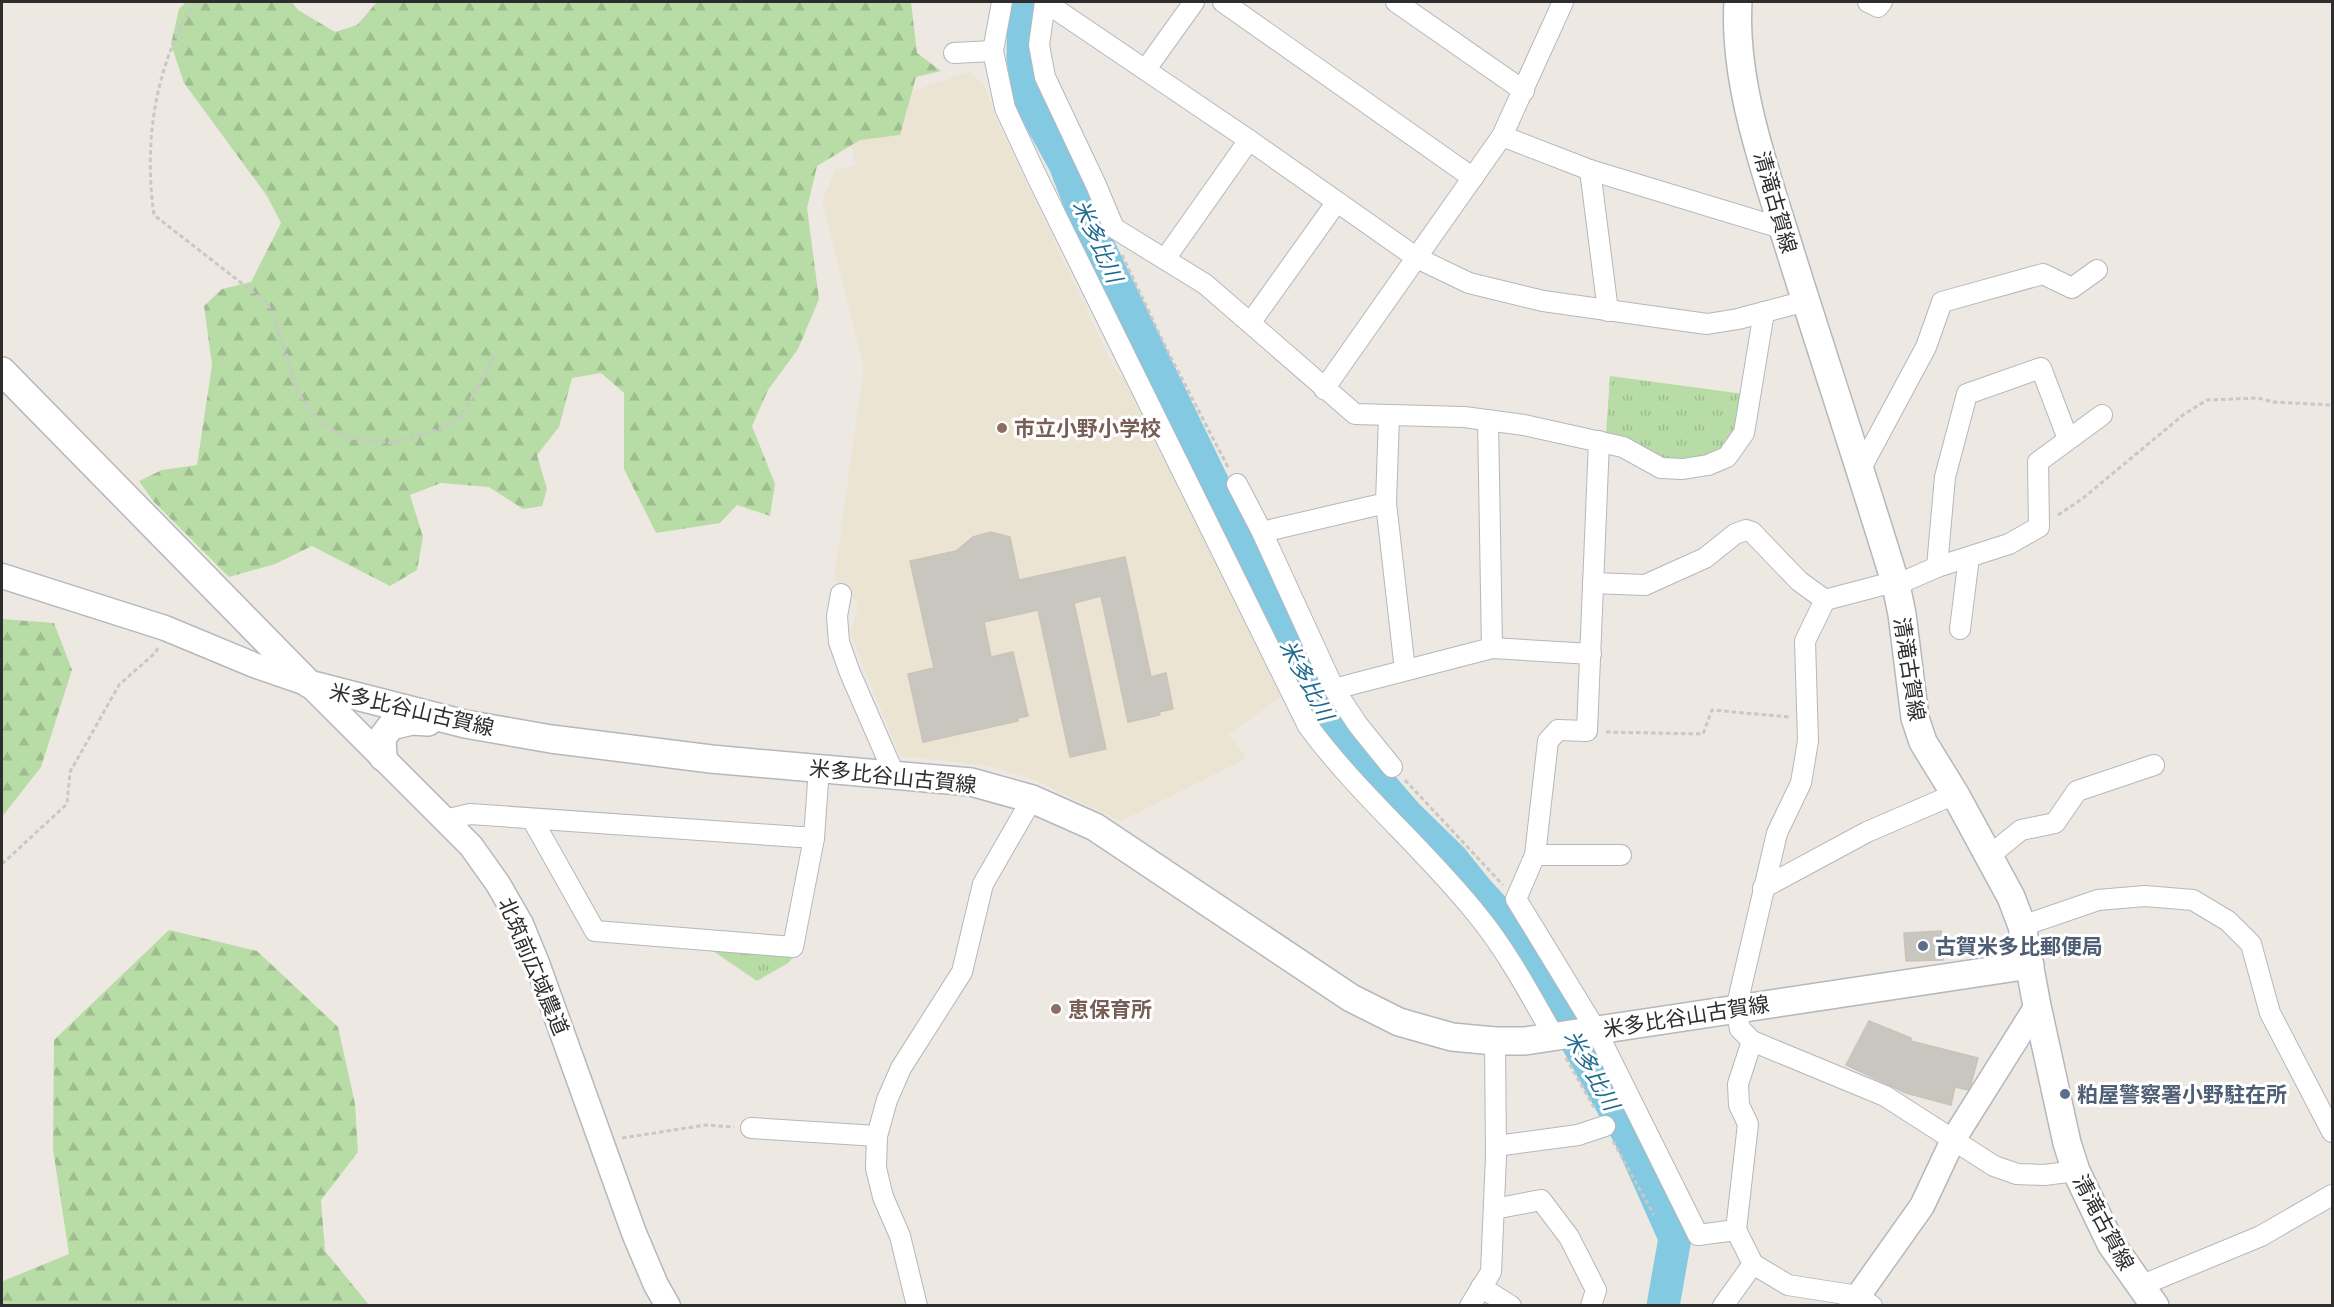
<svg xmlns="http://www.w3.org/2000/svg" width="2334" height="1307" font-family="'Titillium Web','Noto Sans JP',sans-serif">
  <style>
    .education { fill: #ece4d3 }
    .forest { fill: url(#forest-firs) }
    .park { fill: url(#park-tufts) }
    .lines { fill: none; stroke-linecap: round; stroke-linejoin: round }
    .river { stroke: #82c9e1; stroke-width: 33 }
    .building { fill: #c9c6c0; stroke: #c8c3bb; stroke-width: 1.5 }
    .minor-casing { stroke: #b5b7bf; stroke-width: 22 }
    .tertiary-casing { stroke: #b5b7bf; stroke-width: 27 }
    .secondary-casing { stroke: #b5b7bf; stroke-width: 30 }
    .path { stroke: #c8c8c8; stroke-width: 3; stroke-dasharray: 4.5 3; stroke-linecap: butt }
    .minor { stroke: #fff; stroke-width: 20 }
    .tertiary { stroke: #fff; stroke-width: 24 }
    .secondary { stroke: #fff; stroke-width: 27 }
    .education-dot { fill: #8d6e63; stroke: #fff; stroke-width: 2 }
    .service-dot { fill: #5c6f8a; stroke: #fff; stroke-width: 2 }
    .labels { text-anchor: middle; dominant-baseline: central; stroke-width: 6; stroke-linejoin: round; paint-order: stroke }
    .street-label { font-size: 21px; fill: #2d2d2d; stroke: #fff }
    .education-label { font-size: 21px; font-weight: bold; fill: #785e54; stroke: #fff; text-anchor: start }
    .service-label { font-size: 21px; font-weight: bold; fill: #4e5e75; stroke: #fff; text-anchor: start }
    .water-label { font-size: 22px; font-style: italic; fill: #1f6a8f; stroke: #fff }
  </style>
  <defs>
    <pattern id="forest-firs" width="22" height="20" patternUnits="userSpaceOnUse" patternTransform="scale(1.5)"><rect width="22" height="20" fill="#b8dca5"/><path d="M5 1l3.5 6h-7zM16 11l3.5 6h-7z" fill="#9ebd8e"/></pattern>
    <pattern id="park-tufts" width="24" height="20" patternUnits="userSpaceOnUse" patternTransform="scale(1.5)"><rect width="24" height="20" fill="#b8dca5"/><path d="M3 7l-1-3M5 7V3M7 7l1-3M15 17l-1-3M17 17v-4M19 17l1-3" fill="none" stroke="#9ebd8e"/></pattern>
  </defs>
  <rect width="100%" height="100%" fill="#ede8e2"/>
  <polygon class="education" points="969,72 984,84 995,116 1116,372 1123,378 1281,697 1229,734 1247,758 1121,821 1030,778 982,765 900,756 850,633 859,604 834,579 864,367 822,200 836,170 856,166 843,114"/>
  <g class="forest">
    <polygon points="186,2 292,2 298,10 335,32 357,25 377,2 911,2 917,53 941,71 916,77 900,135 860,140 817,166 807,208 819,299 798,349 768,390 752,426 775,484 770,516 737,505 720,523 656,533 624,469 624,393 601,373 572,378 559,427 537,455 547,489 542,506 523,509 489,487 441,483 410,495 423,537 417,570 390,586 312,546 275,564 229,577 154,502 139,481 162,470 197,465 212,365 204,306 222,289 251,282 281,223 267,196 184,83 171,44 179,9"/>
    <polygon points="2,619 54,623 72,670 41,767 2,817"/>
    <polygon points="169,930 257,951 338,1027 355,1104 358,1152 321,1200 325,1251 369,1305 2,1305 2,1279 3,1281 69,1254 53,1149 54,1040"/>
  </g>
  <g class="park">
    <polygon points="1610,376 1744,394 1736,437 1721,452 1685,462 1659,462 1606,434"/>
    <polygon points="710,949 797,953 788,963 757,981"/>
  </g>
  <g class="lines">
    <polyline class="river" points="1024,2 1023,58 1029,99 1065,164 1090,229 1234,527 1301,674 1333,728 1367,769 1407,815 1452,859 1476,889 1496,911 1557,1006 1631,1139 1675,1238 1663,1306"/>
  </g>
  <g class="building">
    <polygon points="991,532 1010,537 1019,580 1125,557 1151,677 1166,673 1173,709 1159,712 1160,715 1128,722 1101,596 1074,603 1106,749 1070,757 1038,610 984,622 991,657 1013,652 1028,716 1018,718 1018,721 923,742 908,674 934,668 910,561 956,551 973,537"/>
    <polygon points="1941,931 1943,960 1906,961 1904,933"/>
    <polygon points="1869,1021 1911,1038 1911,1041 1978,1058 1971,1084 1968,1090 1955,1087 1951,1105 1906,1093 1846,1065"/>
  </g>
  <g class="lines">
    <defs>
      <g id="minor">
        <path d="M1002,2l-9,49 12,57 31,67 272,551c51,69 118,124 171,191 30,37 52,80 76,121"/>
        <polyline points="1045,2 1039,45 1045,77 1096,185 1114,228 1205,284 1355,414 1464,417 1524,425 1623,447 1661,468 1683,469 1708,465 1727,457 1744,433 1764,312"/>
        <polyline points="1045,2 1249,140 1417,258 1469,283 1543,301 1707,324 1738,319 1806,301"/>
        <polyline points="1223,2 1473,178"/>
        <polyline points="1396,2 1524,91"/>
        <polyline points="1868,2 1878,7 1882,2"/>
        <polyline points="954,53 993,51"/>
        <polyline points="1146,69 1194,2"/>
        <polyline points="1502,136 1590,170 1784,229"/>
        <polyline points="1590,170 1608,311"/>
        <polyline points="1165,259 1249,140"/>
        <polyline points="1251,322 1336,203"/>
        <polyline points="1324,389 1502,136 1563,2"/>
        <polyline points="1389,416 1386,503 1405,670"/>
        <polyline points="1488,420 1492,648"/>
        <polyline points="1599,441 1587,731 1558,730 1548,741 1535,855 1516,899 1596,1030 1698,1235 1736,1230 1753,1264 1788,1285 1858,1296 1872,1306"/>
        <polyline points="1860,470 1926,347 1942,302 2043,274 2072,288 2097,270"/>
        <polyline points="1237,484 1262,532 1334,689 1358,725 1392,767"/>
        <polyline points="1262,532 1386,503"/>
        <polyline points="1937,567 1945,477 1967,394 2041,368 2068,439"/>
        <polyline points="1593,583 1645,585 1705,558 1735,534 1746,530 1752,532 1799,581 1825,600"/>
        <polyline points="841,594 837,616 839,642 850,673 894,774"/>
        <polyline points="1960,629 1969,557"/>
        <polyline points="1334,689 1492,648 1591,654"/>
        <polyline points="532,819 595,931 793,947 814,838 819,768"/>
        <polyline points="445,820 470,814 814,838"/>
        <polyline points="1535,855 1621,855"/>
        <polyline points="1989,856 2021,830 2055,823 2077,791 2154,765"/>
        <polyline points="1763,888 1867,832 1955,794"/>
        <polyline points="2022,926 2098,900 2145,896 2193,900 2228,921 2251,944 2270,1013 2332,1132"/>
        <polyline points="751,1128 877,1136"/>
        <polyline points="1496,1146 1578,1135 1605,1126"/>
        <polyline points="2076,1171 2044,1175 2017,1174 1994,1166 1885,1096 1752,1041 1740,1029 1736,1009 1777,833 1801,783 1808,741 1805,641 1825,600 1882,585 1896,585 1937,567 2009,544 2039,527 2038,462 2102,415"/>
        <polyline points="1494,1209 1541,1200 1569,1237 1596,1290 1591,1306"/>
        <polyline points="1736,1230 1748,1124 1739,1105 1738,1084 1752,1041"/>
        <polyline points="2140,1286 2261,1236 2332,1195"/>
        <polyline points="1481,1287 1511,1306"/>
        <polyline points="917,1306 900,1236 883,1197 876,1168 877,1136 887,1100 901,1068 962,972 983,884 1032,799"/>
        <polyline points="1470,1306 1491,1272 1496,1157 1495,1041"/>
        <polyline points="1723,1306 1753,1264"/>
      </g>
      <g id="tertiary">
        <polyline points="2,576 165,628 254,665 309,684 471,846 498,884 521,924 537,963 634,1233 656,1285 668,1306"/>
        <polyline points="1851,1306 1922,1206 1953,1140 2037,1006"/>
      </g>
      <g id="secondary">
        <path d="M1738,2c-5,83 29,173 53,252 35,111 71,220 105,331l6,29 13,104 8,24 32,52 56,103 11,29 15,80 30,137 9,28 35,73 44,62"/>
        <polyline points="2,371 309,684 465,724 551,739 711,759 971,782 1032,799 1095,827 1351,998 1399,1022 1452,1037 1495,1041 1525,1041 2030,965"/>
        <polyline points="383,757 382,738 391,726 412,721 428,722"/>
      </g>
    </defs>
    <use href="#minor" class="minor-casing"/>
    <use href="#tertiary" class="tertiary-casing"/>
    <use href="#secondary" class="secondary-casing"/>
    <g class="path">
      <path d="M197,2c-6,8 -13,17 -17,27 -28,57 -35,124 -26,186l113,88 8,16 23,74 13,18 19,18 19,9 42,5 45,-13 12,-5 13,-8 33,-60"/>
      <polyline points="1122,255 1167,350 1229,469"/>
      <polyline points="2058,515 2082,499 2183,415 2207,400 2258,398 2273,402 2332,405"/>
      <polyline points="1606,732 1703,734 1712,710 1789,717"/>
      <polyline points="1405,780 1503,885"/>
      <polyline points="2,864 67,804 70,772 119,685 156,652 158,647"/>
      <polyline points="1566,1058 1595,1109"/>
      <polyline points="622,1138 706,1125 734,1127"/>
      <polyline points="1613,1141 1654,1215"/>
    </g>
    <use href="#minor" class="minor"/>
    <use href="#tertiary" class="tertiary"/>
    <use href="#secondary" class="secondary"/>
  </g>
  <g class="education-dot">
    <circle cx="1002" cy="428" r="6"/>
    <circle cx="1056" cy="1009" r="6"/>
  </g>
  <g class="service-dot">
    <circle cx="1923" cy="946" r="6"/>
    <circle cx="2065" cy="1094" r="6"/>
  </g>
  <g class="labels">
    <g class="street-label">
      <text transform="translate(1776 202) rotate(74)">清滝古賀線</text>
      <text transform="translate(1910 669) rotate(81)">清滝古賀線</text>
      <text transform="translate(412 709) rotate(13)">米多比谷山古賀線</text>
      <text transform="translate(893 776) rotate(6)">米多比谷山古賀線</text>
      <text transform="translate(534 966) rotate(67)">北筑前広域農道</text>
      <text transform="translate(1686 1016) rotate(-9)">米多比谷山古賀線</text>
      <text transform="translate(2104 1222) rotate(62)">清滝古賀線</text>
    </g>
    <g class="education-label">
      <text x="1014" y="428">市立小野小学校</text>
      <text x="1068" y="1009">恵保育所</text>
    </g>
    <g class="service-label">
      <text x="1935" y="946">古賀米多比郵便局</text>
      <text x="2077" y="1094">粕屋警察署小野駐在所</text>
    </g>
    <g class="water-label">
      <text transform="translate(1098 241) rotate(66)">米多比川</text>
      <text transform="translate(1307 680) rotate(62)">米多比川</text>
      <text transform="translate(1592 1070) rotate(61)">米多比川</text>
    </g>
  </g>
  <rect width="2334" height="1307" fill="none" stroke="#2d2d2d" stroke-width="6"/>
</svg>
